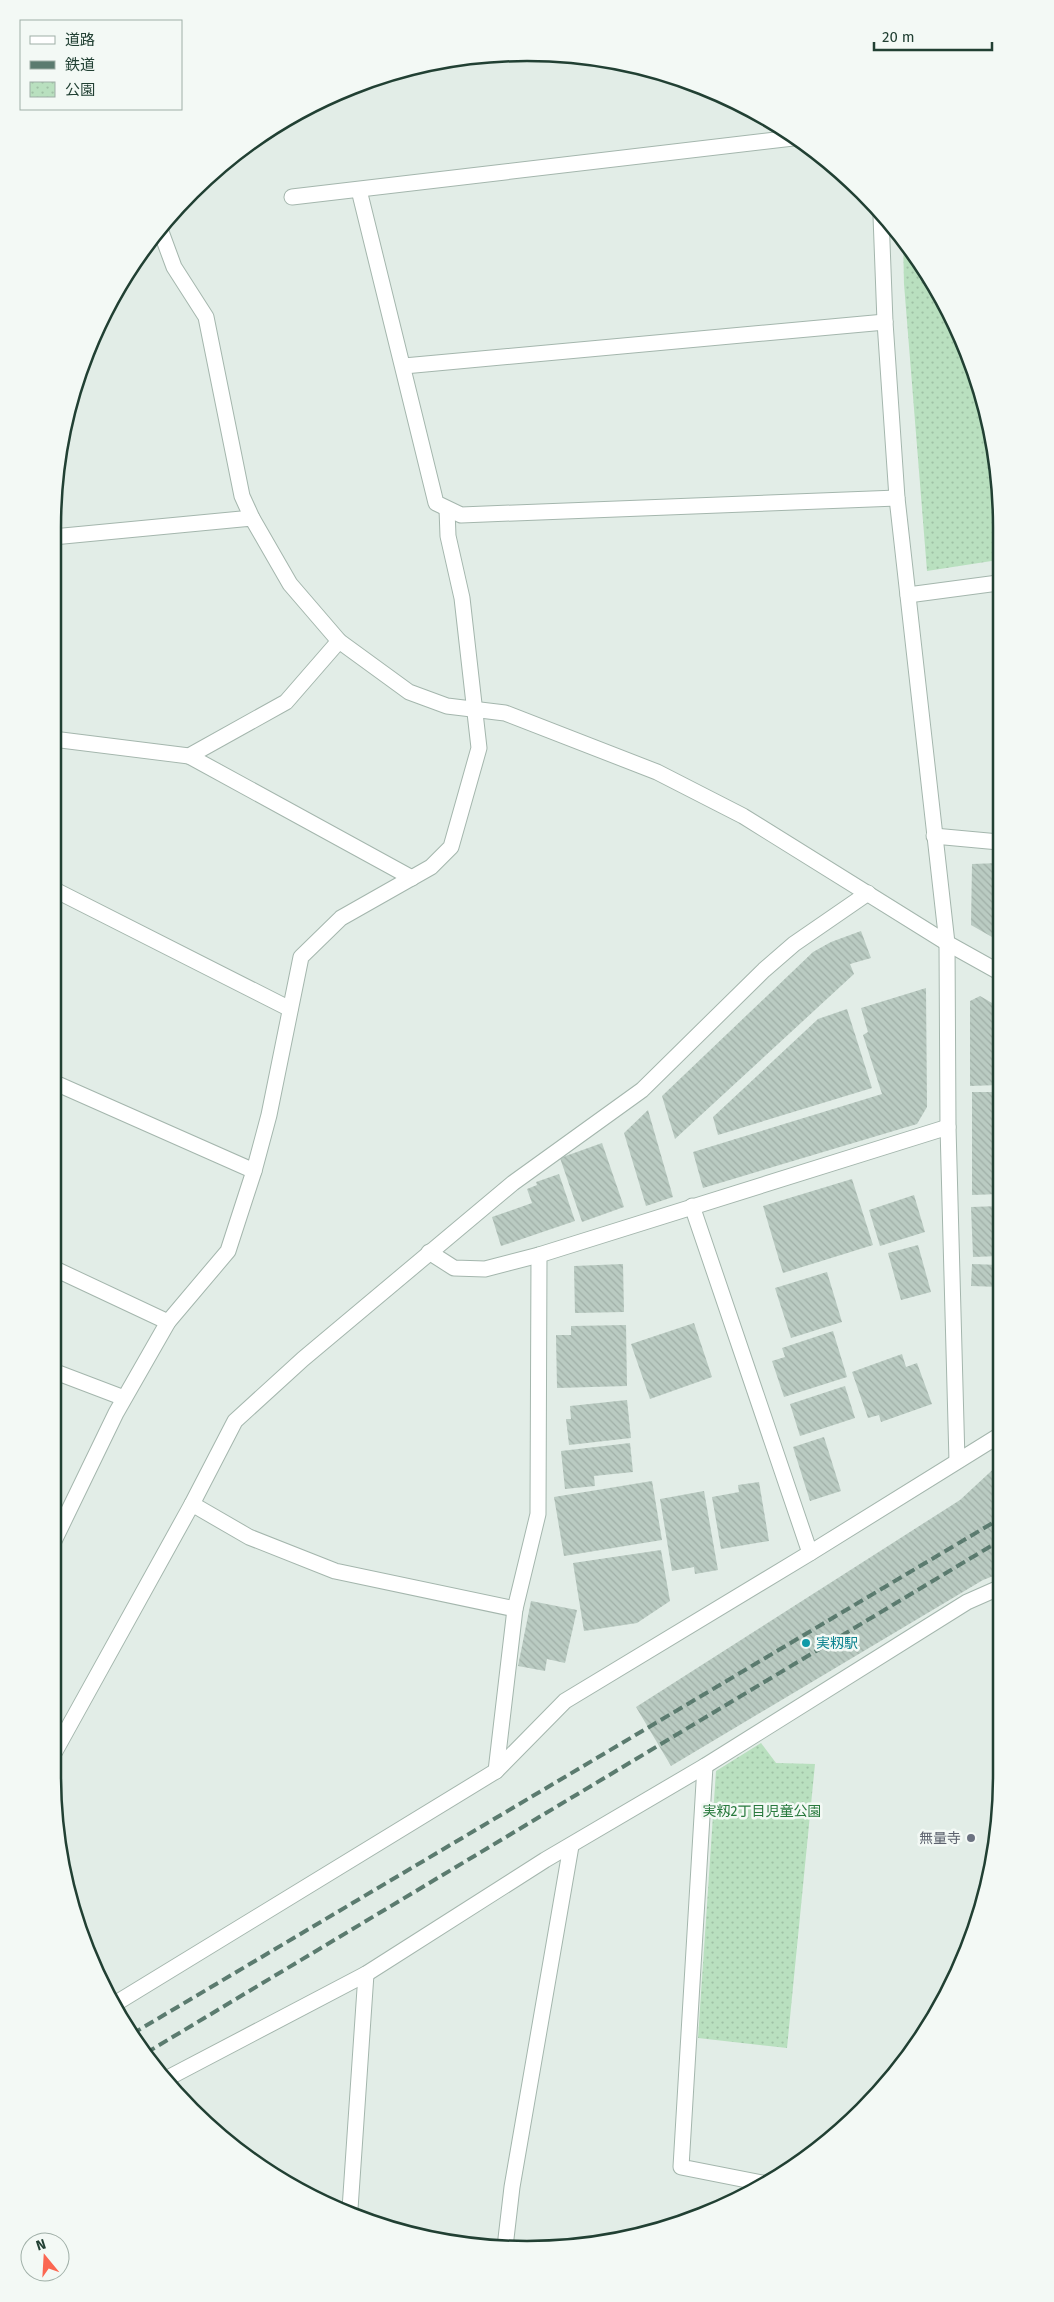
<svg xmlns="http://www.w3.org/2000/svg" width="1054" height="2302" font-family="'Fira Sans','Noto Sans JP',sans-serif">
  <style>
    .park { fill: url(#park-dots) }
    .building { fill: url(#building-back-hatch) }
    .lines { fill: none; stroke-linecap: round; stroke-linejoin: round }
    .lane-casing { stroke: #a4b6ad; stroke-width: 17 }
    .street-casing { stroke: #a4b6ad; stroke-width: 17 }
    .lane { stroke: #fff; stroke-width: 15 }
    .street { stroke: #fff; stroke-width: 15 }
    .rail { stroke: #5b7b6f; stroke-width: 4; stroke-dasharray: 10 5; stroke-linecap: butt }
    .culture-dot { fill: #0f9aa8; stroke: #f3f9f5; stroke-width: 2 }
    .worship-dot { fill: #6b7280; stroke: #f3f9f5; stroke-width: 2 }
    .labels { text-anchor: middle; dominant-baseline: central; stroke-width: 5; stroke-linejoin: round; paint-order: stroke }
    .culture-label { font-size: 14px; fill: #0d838f; stroke: #f3f9f5; text-anchor: start }
    .park-label { font-size: 14px; fill: #28793d; stroke: #f3f9f5 }
    .worship-label { font-size: 14px; fill: #5b616d; stroke: #f3f9f5; text-anchor: end }
    .rim { fill: none; stroke: #214033; stroke-width: 2.5 }
  </style>
  <defs>
    <pattern id="park-dots" width="8" height="8" patternUnits="userSpaceOnUse" patternTransform="scale(1.25)"><rect width="8" height="8" fill="#b9e0bf"/><path d="M2 2h.1M6 6h.1" fill="none" stroke="#9fc1a5" stroke-width="1.8" stroke-linecap="round"/></pattern>
    <pattern id="building-back-hatch" width="6" height="6" patternUnits="userSpaceOnUse" patternTransform="scale(1.25)"><rect width="6" height="6" fill="#bacbc2"/><path d="M-1 5l2 2M0 0l6 6M5-1l2 2" fill="none" stroke="#a0afa7"/></pattern>
  </defs>
  <rect width="100%" height="100%" fill="#e2ede7"/>
  <g class="park">
    <polygon points="903,238 965,345 997,465 998,560 927,571 904,284"/>
    <polygon points="761,1743 776,1763 815,1764 787,2048 698,2038 716,1771"/>
  </g>
  <g class="building">
    <polygon points="999,863 999,941 971,925 972,864"/>
    <polygon points="861,931 871,958 850,964 854,974 675,1139 662,1096 813,952 831,942"/>
    <polygon points="926,988 927,1107 917,1124 703,1188 693,1152 882,1094 863,1035 868,1032 861,1008"/>
    <polygon points="980,996 999,1007 999,1085 970,1086 970,1001"/>
    <polygon points="847,1009 872,1088 718,1135 713,1117 818,1019"/>
    <polygon points="972,1092 999,1092 1000,1194 972,1195"/>
    <polygon points="648,1110 673,1197 646,1206 624,1133"/>
    <polygon points="602,1143 624,1207 582,1222 560,1158"/>
    <polygon points="559,1174 575,1221 501,1246 492,1217 532,1203 527,1189 537,1185 536,1182"/>
    <polygon points="852,1179 873,1245 783,1273 763,1206"/>
    <polygon points="914,1195 925,1232 880,1246 869,1210"/>
    <polygon points="1000,1206 1000,1256 973,1257 971,1207"/>
    <polygon points="918,1245 931,1292 901,1300 888,1253"/>
    <polygon points="623,1264 624,1312 575,1313 574,1266"/>
    <polygon points="972,1264 1000,1265 1000,1287 971,1286"/>
    <polygon points="827,1272 842,1322 791,1338 775,1288"/>
    <polygon points="694,1323 712,1377 650,1399 631,1344"/>
    <polygon points="626,1325 627,1386 557,1388 556,1335 571,1335 571,1326"/>
    <polygon points="833,1331 847,1377 784,1397 772,1361 785,1357 782,1348"/>
    <polygon points="902,1354 906,1367 917,1363 932,1404 881,1422 879,1415 868,1418 852,1372"/>
    <polygon points="845,1386 855,1418 800,1436 790,1404"/>
    <polygon points="627,1400 631,1438 569,1445 566,1419 571,1419 570,1406"/>
    <polygon points="824,1437 841,1491 810,1501 793,1447"/>
    <polygon points="630,1443 633,1472 594,1476 595,1486 565,1489 561,1451"/>
    <polygon points="1001,1462 1001,1573 983,1580 671,1766 636,1707 960,1500"/>
    <polygon points="652,1481 662,1540 564,1556 554,1497"/>
    <polygon points="759,1482 769,1541 721,1549 712,1497 739,1492 738,1485"/>
    <polygon points="704,1491 718,1570 695,1574 694,1567 672,1571 660,1499"/>
    <polygon points="661,1550 670,1601 637,1623 584,1631 573,1563"/>
    <polygon points="531,1601 577,1610 565,1663 547,1659 545,1671 518,1666"/>
  </g>
  <g class="lines">
    <defs>
      <g id="lane">
        <polyline points="53,739 189,756 286,702 339,641"/>
        <polyline points="189,756 412,878"/>
        <polyline points="934,836 999,842"/>
        <polyline points="53,1082 254,1171"/>
        <polyline points="53,1268 168,1322"/>
        <polyline points="53,1371 124,1398"/>
        <polyline points="192,1504 249,1537 335,1571 515,1609"/>
        <polyline points="53,1543 116,1413 168,1322 228,1251 254,1171 269,1115 301,957 341,918 431,867 451,847 479,748 462,598 448,536 447,509"/>
        <polyline points="496,1771 515,1609 538,1514 539,1255"/>
        <polyline points="350,2209 366,1974"/>
        <polyline points="505,2247 512,2187 571,1846"/>
      </g>
      <g id="street">
        <polyline points="359,190 436,503 461,515 897,498"/>
        <polyline points="292,197 793,138"/>
        <polyline points="881,216 885,322 897,498 947,943 948,1127 957,1461"/>
        <polyline points="160,229 174,267 206,317 242,496 252,518"/>
        <polyline points="404,366 885,322"/>
        <polyline points="53,537 252,518 290,584 339,641 409,692 447,706 505,713 657,772 743,816 947,943 999,972"/>
        <polyline points="908,595 998,583"/>
        <polyline points="53,889 290,1009"/>
        <polyline points="692,1206 810,1553"/>
        <polyline points="429,1252 454,1268 485,1269 539,1255 948,1127"/>
        <polyline points="53,1755 192,1504 235,1421 303,1359 513,1183 642,1090 764,970 794,944 868,893"/>
        <polyline points="705,1766 681,2167 767,2184"/>
        <polyline points="113,2005 496,1771 565,1701 810,1553 1000,1435"/>
        <polyline points="164,2080 366,1974 545,1860 705,1766 967,1602 1001,1587"/>
      </g>
    </defs>
    <use href="#lane" class="lane-casing"/>
    <use href="#street" class="street-casing"/>
    <use href="#lane" class="lane"/>
    <use href="#street" class="street"/>
    <g class="rail">
      <polyline points="132,2034 1001,1518"/>
      <polyline points="146,2053 1001,1540"/>
    </g>
  </g>
  <circle class="culture-dot" cx="806" cy="1643" r="5"/>
  <circle class="worship-dot" cx="971" cy="1838" r="5"/>
  <g class="labels">
    <g class="culture-label">
      <text x="816" y="1643">実籾駅</text>
    </g>
    <g class="park-label">
      <text x="762" y="1811">実籾2丁目児童公園</text>
    </g>
    <g class="worship-label">
      <text x="961" y="1838">無量寺</text>
    </g>
  </g>
  <path d="M0 0H1054V2302H0ZM527 61H527A466 466 0 0 1 993 527V1775A466 466 0 0 1 527 2241H527A466 466 0 0 1 61 1775V527A466 466 0 0 1 527 61Z" fill="#f3f9f5" fill-rule="evenodd"/>
  <path class="rim" d="M527 61H527A466 466 0 0 1 993 527V1775A466 466 0 0 1 527 2241H527A466 466 0 0 1 61 1775V527A466 466 0 0 1 527 61Z"/>
  <rect x="20" y="20" width="162" height="90" fill="#f3f9f5" stroke="#9fafa7"/>
  <rect x="30" y="36" width="25" height="8" fill="#ffffff" stroke="#9fafa7"/>
  <text x="65" y="45" font-size="15" fill="#214033">道路</text>
  <rect x="30" y="61" width="25" height="8" fill="#5b7b6f" stroke="#9fafa7"/>
  <text x="65" y="70" font-size="15" fill="#214033">鉄道</text>
  <rect x="30" y="82" width="25" height="15" fill="url(#park-dots)" stroke="#9fafa7"/>
  <text x="65" y="95" font-size="15" fill="#214033">公園</text>
  <g transform="translate(45 2257) rotate(342)"><circle r="24" fill="#f3f9f5" stroke="#9fafa7"/>
  <path d="M0-4L9 19L0 12L-9 19Z" fill="#fb6752"/>
  <text y="-8" font-size="14" font-weight="bold" text-anchor="middle" fill="#214033">N</text>
  </g>
  <path d="M874 42v8h118v-8" fill="none" stroke="#214033" stroke-width="2.5"/>
  <text x="882" y="42" font-size="15" fill="#214033" stroke="#f3f9f5" stroke-width="4" paint-order="stroke">20 m</text>
</svg>
